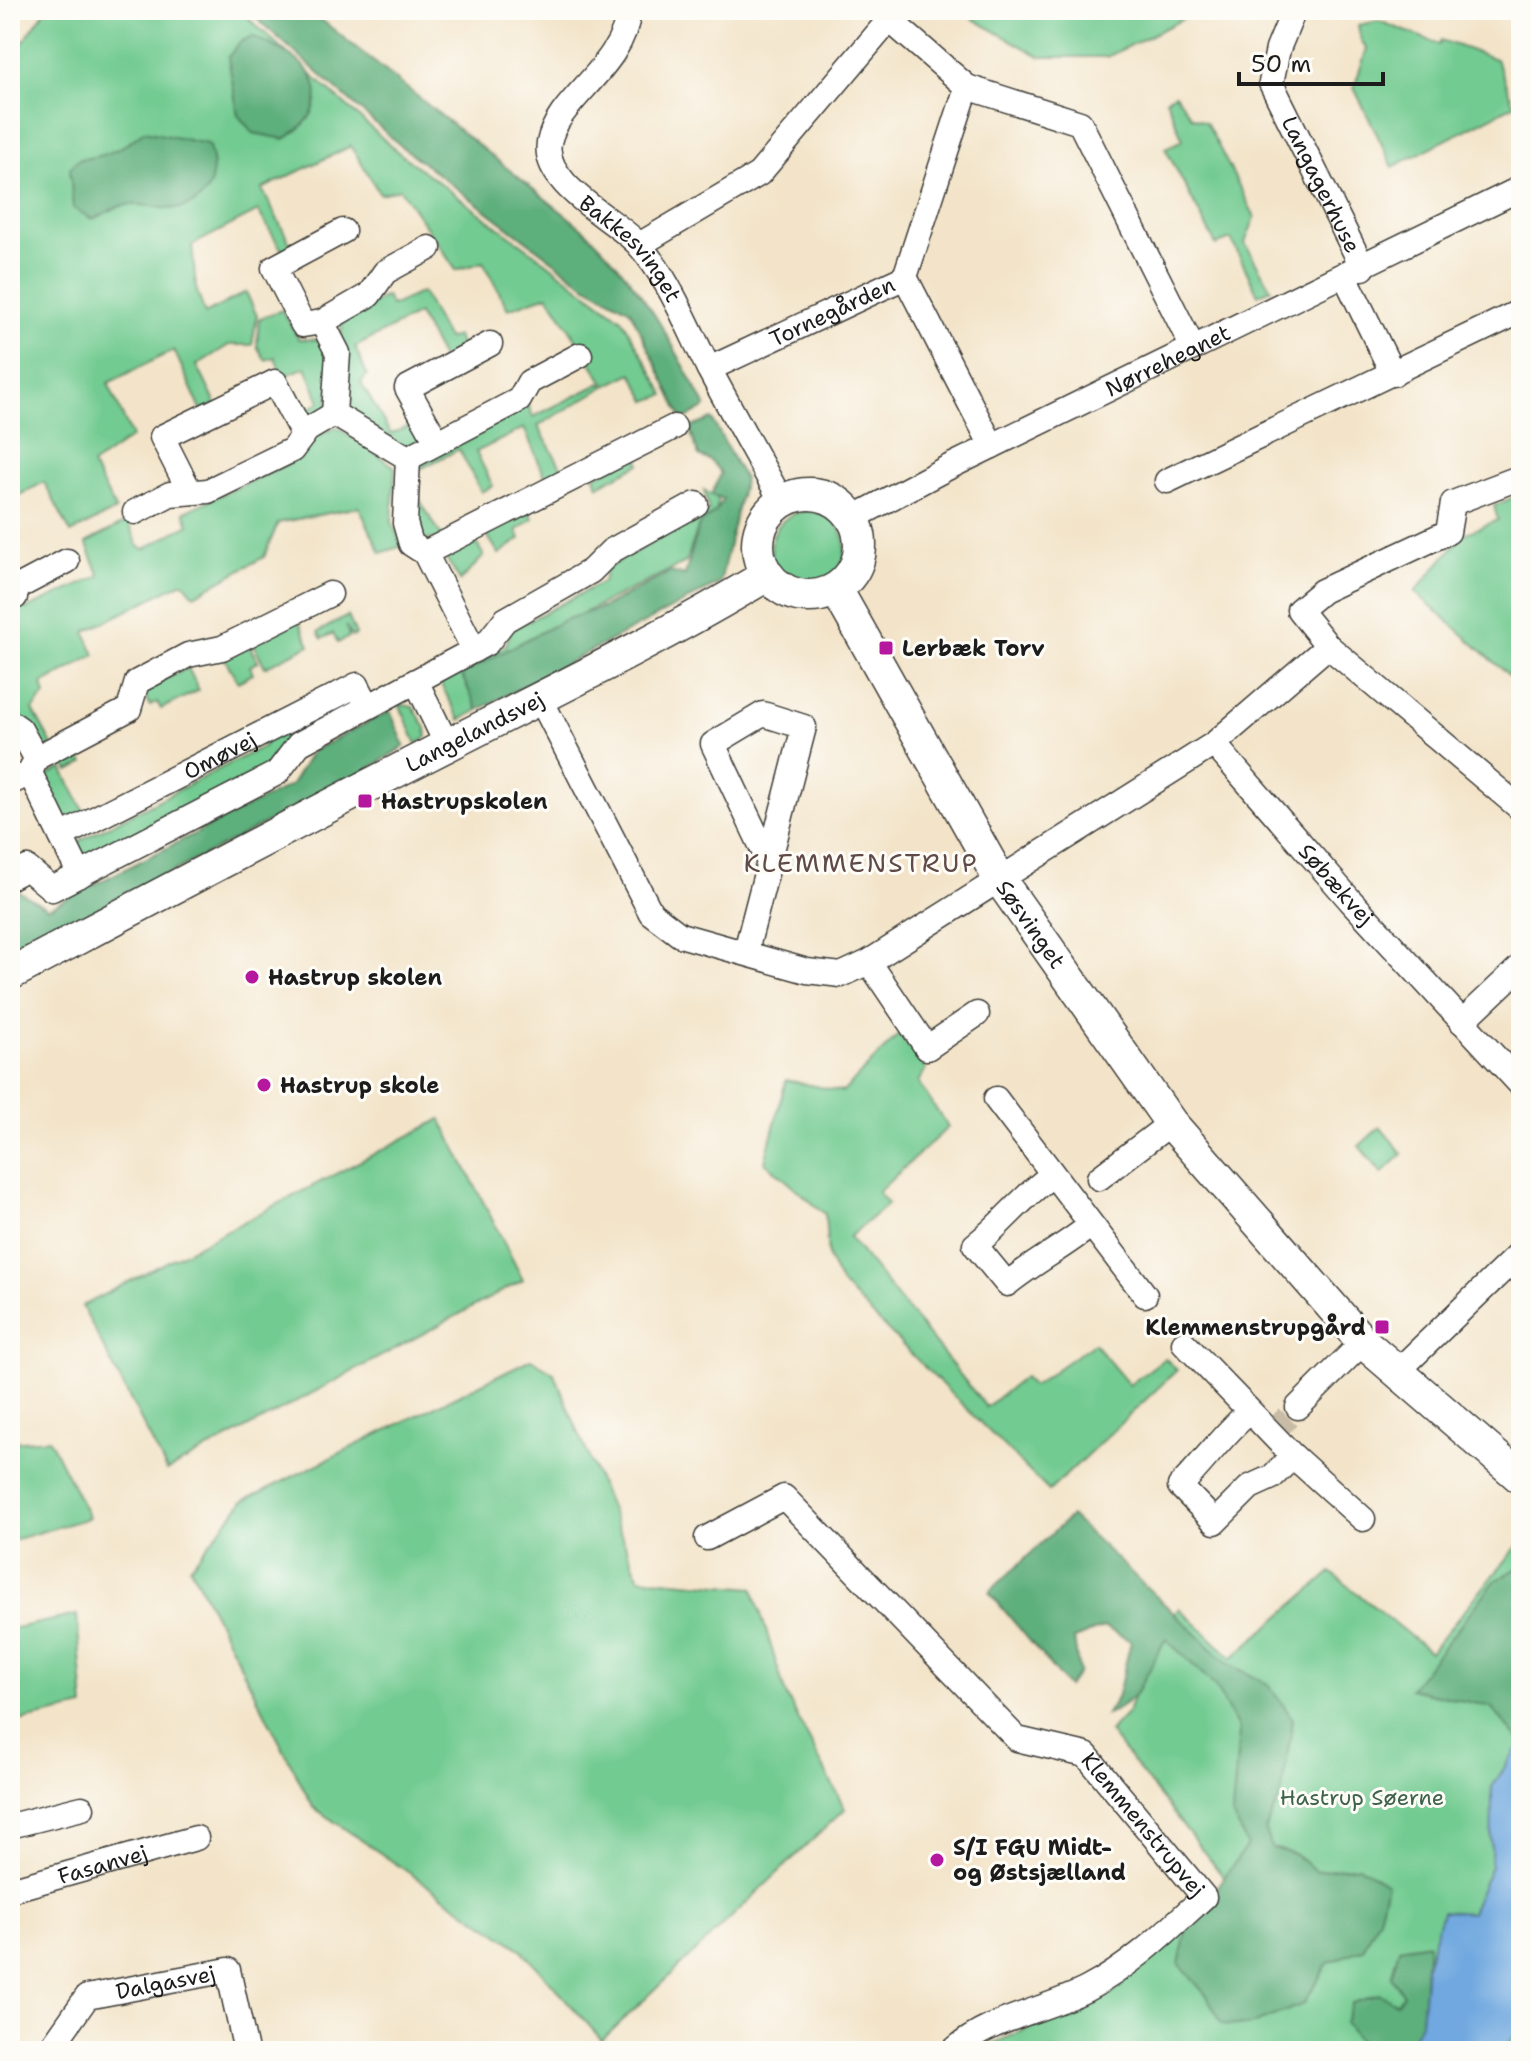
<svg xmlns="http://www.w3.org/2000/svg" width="1531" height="2061" font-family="'Shantell Sans',sans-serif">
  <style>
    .green { fill: #72cb91; stroke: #477456; stroke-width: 2 }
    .forest { fill: #5daf7b; stroke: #3c664c; stroke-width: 2 }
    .water { fill: #70a8df; stroke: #46627e; stroke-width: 2 }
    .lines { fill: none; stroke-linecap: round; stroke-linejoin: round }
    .street-tunnel { stroke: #c8bca6; stroke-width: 24; stroke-dasharray: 24 12; stroke-linecap: butt }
    .street-casing { stroke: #3c3a36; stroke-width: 27 }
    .secondary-casing { stroke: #3c3a36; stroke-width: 35 }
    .street { stroke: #fff; stroke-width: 24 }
    .secondary { stroke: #fff; stroke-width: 32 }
    .poi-dot { fill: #b5179e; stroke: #fdfcf7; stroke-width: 3 }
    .labels { text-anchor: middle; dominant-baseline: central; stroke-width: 6; stroke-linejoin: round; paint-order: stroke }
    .street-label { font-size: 22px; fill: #1c1c1c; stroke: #fdfcf7 }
    .poi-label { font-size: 22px; font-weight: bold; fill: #1c1c1c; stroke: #fdfcf7; text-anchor: start }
    .park-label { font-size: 22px; fill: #3e624b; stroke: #fdfcf7 }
    .quarter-label { font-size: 26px; letter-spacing: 2px; fill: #604a48; stroke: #fdfcf7 }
  </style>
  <rect width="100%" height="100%" fill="#fdfcf7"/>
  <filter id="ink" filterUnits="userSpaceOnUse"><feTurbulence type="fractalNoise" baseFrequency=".0125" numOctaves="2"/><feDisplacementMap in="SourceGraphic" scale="16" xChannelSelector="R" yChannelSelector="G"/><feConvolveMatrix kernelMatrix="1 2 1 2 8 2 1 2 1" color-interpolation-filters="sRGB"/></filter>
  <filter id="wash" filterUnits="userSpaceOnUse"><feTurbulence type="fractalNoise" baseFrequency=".006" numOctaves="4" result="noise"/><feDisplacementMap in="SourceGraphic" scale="32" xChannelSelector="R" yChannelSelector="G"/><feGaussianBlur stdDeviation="1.8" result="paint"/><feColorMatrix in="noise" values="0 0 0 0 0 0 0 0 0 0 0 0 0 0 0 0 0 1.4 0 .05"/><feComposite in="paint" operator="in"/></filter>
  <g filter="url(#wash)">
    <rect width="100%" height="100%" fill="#f3e4c9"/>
    <g class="green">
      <polygon points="46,10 239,10 398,152 622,319 665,395 647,401 632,373 606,386 548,295 508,309 483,262 456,270 400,189 380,194 351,146 262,189 292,247 283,252 258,211 192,245 196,288 205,314 246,292 257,316 252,345 229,345 197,365 216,404 201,410 174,350 108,383 132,437 92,465 116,510 71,533 44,482 10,500 10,189 17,125 10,121 10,60"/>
      <polygon points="957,10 1201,10 1107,57 1041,57"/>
      <polygon points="1379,21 1439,44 1441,40 1496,59 1514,105 1393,167 1354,88 1367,48 1361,41 1358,25"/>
      <polygon points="1175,94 1192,117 1206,122 1255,217 1245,243 1271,289 1258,295 1231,239 1216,245 1165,148 1183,140 1166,99"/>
      <polygon points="422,292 447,339 457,336 461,349 443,360 418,314 355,347 367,375 361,383 391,434 421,421 431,441 408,450 347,411 340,340 343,319 386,296 391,306"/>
      <polygon points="282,310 299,339 321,340 332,361 327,411 306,420 298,416 320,402 306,367 282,377 275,357 265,360 257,346 259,319"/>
      <polygon points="601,383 604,387 538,426 565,474 548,483 524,428 476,452 493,486 481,492 459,449 420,469 420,464 527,401 533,417"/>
      <polygon points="337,427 395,467 392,522 402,546 381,553 359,507 278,523 264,557 194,595 183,582 85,632 95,655 42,684 45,695 33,710 52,745 34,756 10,716 10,606 20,601 26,609 100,576 86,543 128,521 138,546 144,549 189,524 184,512 301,458 314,437"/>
      <polygon points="638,455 640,464 598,486 595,476"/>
      <polygon points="704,490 718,499 716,511 699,525 686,562 461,674 478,710 460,720 440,683 506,645 511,630 603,582 606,569 709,510"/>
      <polygon points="416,494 443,538 416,541"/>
      <polygon points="1521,494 1521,686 1415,592 1464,534 1498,520 1494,506"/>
      <polygon points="529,510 533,519 517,530 520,539 499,554 485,532"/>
      <circle cx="808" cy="548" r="37"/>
      <polygon points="474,539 484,556 460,581 444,555"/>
      <polygon points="348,616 356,635 352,637 346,626 349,637 338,643 333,633 322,639 318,632"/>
      <polygon points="297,618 310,645 265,667 252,641"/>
      <polygon points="249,645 258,662 250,666 253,674 238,682 223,656"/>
      <polygon points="188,668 199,690 161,709 157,702 150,706 142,690"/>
      <polygon points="349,697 353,705 275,765 84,859 78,845 81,840 264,746 265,741"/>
      <polygon points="399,704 413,707 426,728 427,737 417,744"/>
      <polygon points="89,737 93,745 78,753 84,763 69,771 60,752"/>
      <polygon points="62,768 87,817 65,823 40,779"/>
      <polygon points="899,1034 926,1069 918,1082 948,1127 878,1192 888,1204 849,1237 986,1407 1024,1377 1033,1386 1094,1343 1129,1385 1165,1358 1177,1370 1049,1491 842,1285 828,1258 825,1214 765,1162 786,1080 843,1092"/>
      <polygon points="441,1119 523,1280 167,1471 82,1306"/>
      <polygon points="1380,1127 1403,1154 1382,1173 1359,1146"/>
      <polygon points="531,1359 554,1373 639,1578 753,1588 786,1695 845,1809 602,2040 522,1950 313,1807 190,1567 243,1501"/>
      <polygon points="49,1439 89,1518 10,1541 10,1442"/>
      <polygon points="1521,1542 1521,2051 975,2051 1111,1994 1229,1884 1109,1732 1128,1712 1151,1648 1179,1608 1232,1658 1331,1572 1430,1652"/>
      <polygon points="77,1615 84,1707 10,1723 10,1629"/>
    </g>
    <g class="forest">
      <path d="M247,10h62l278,222c58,57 82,105 119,175l-23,13 -53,-110 -45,-25 -183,-138z"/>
      <path d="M253,36c14,8 32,14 44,24 34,28 20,61 -13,79l-31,-6 -15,-18 -10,-58 12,-15z"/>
      <path d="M144,131l64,13c9,24 7,53 -23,63 -19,6 -45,-7 -64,-1 -11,3 -18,10 -29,13l-19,-11 -3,-40 9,-9c27,-2 45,-11 65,-28z"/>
      <polygon points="712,419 744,479 720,583 478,710 461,674 564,620 604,607 670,572 685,575 699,525 716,511 723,499 711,495 721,473 711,461 699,456 689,428"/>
      <polygon points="390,711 405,746 364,772 10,957 10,894 18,891 48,908 291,785 312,751"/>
      <path d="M1071,1516l156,147 41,21 25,35 -12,77 -16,33 7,19 22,6 22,17 43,-5 28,18 -8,34 -16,31 -35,14 -24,41 -57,22 -25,-2 -15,-28 -28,-32 7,-32 61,-87 -15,-31 7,-84 -24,-44 -49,-47c-21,32 -21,59 -60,76l11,-17 14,-57 -27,-14 -30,12 5,33 -11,15 -79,-95z"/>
      <polygon points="1521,1566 1521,1742 1491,1707 1410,1689 1495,1581"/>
      <polygon points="1428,1943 1421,2022 1404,2051 1367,2051 1345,2023 1352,2003 1380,1994 1396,2003 1404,1995 1391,1977 1399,1948"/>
    </g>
    <polygon class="water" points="1521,1742 1521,2028 1501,2051 1404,2051 1421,2022 1426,1966 1442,1911 1471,1913 1491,1866 1492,1787"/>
  </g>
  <g filter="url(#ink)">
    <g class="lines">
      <polyline class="street-tunnel" points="1271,1434 1298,1407"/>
      <defs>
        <g id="street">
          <path id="s1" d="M629,10c-6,59 -72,88 -80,133 -7,41 63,74 88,100 33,36 50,83 72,126 24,45 49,89 73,133"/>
          <polyline points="885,10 891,21 967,87 1080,123 1193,348"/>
          <path id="s2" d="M1294,10l-16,39 -7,34 92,185"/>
          <polyline points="343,231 274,268 303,325 322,322 338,353 334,414 408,458 405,523 411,544 425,553 474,650"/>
          <polyline points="639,245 759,174 890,19"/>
          <polyline points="1345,276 1393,374"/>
          <polyline points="905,277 992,446"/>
          <polyline points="322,322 369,295 385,272 429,248"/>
          <path id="s3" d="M709,369l196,-92 62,-190"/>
          <polyline points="437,442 407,388 490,344"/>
          <polyline points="408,458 519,400 529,382 580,355"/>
          <polyline points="1167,481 1521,311"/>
          <polyline points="190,492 162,437 275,382 303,435"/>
          <polyline points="135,512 170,494 208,491 292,450 307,430 334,414"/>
          <path id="s4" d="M853,518l94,-50 574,-280"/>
          <polyline points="425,553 674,427"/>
          <polyline points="10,600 15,597 16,588 67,561"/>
          <polyline points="1328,646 1521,809"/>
          <polyline points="416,681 447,745"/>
          <polyline points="541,700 651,913 680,935 807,971 841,975 869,962 1214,744 1328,646 1299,610 1322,591 1448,532 1453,503 1521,477"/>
          <polyline points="10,722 20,729 36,758 30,773 10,783"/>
          <path id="s5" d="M1214,744l136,156 171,185"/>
          <polyline points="36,758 129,709 137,682 188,655 222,648 330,594"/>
          <polyline points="30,773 80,875"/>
          <path id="s6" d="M61,836l296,-151 11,21"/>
          <polyline points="10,877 27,868 52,889 277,773 299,744 487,643 505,620 591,571 611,551 696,504"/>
          <polyline points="746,951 804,727 763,714 713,744 770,864"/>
          <polyline points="869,962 927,1048 977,1014"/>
          <polyline points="1462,1022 1521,966"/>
          <polyline points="996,1099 1145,1295"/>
          <path d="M1052,1175c-29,21 -49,48 -77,70l32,39c27,-22 57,-37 84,-59"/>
          <polyline points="1099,1178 1171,1123"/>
          <polyline points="1184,1343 1293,1456 1363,1519"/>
          <polyline points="1397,1372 1521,1252"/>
          <polyline points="1298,1407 1363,1342"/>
          <path d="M1249,1412c-26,22 -44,49 -69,74l35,36 35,-35 22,-10 21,-21"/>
          <path id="s7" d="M707,1538l77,-41 233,242 69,16 118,142c-36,33 -73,69 -117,92 -43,22 -97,29 -134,62"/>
          <polyline points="10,1826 82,1808"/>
          <path id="s8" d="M10,1890l186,-52"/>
          <path id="s9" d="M49,2051l38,-54 141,-27 18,81"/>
        </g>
        <g id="secondary">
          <circle cx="809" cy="545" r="51"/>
          <path id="s10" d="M836,589l164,291 171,243 192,219 158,136"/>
          <path id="s11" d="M10,974c140,-74 279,-148 420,-220 113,-58 228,-113 337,-179"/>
        </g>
      </defs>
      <use href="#street" class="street-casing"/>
      <use href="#secondary" class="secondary-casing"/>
      <use href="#street" class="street"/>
      <use href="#secondary" class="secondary"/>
    </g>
  </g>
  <g class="poi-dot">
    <rect x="878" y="640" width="16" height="16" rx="4"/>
    <rect x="357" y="793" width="16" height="16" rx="4"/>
    <circle cx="252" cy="977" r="8"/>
    <circle cx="264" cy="1085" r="8"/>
    <rect x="1374" y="1319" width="16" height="16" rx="4"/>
    <circle cx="937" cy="1860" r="8"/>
  </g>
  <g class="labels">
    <g class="street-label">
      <text stroke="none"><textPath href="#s2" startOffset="190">Langagerhuse</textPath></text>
      <text stroke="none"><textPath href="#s1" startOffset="296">Bakkesvinget</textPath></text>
      <text stroke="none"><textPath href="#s3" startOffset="136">Tornegården</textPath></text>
      <text stroke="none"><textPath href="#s4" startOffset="352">Nørrehegnet</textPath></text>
      <text stroke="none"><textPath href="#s11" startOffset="524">Langelandsvej</textPath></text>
      <text stroke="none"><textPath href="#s6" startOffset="178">Omøvej</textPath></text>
      <text stroke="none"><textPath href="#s5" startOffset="186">Søbækvej</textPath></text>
      <text stroke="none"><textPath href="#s10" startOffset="388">Søsvinget</textPath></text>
      <text stroke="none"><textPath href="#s7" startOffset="584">Klemmenstrupvej</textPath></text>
      <text stroke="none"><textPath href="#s8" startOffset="96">Fasanvej</textPath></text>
      <text stroke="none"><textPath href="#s9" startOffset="146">Dalgasvej</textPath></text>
    </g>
    <g class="poi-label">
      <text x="902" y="648">Lerbæk Torv</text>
      <text x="381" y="801">Hastrupskolen</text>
      <text x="268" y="977">Hastrup skolen</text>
      <text x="280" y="1085">Hastrup skole</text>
      <text x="1366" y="1327" text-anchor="end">Klemmenstrupgård</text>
      <text x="953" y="1847">S/I FGU Midt-<tspan x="953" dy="25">og Østsjælland</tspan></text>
    </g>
    <g class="park-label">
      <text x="1362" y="1797">Hastrup Søerne</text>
    </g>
    <g class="quarter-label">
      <text x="861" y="862">KLEMMENSTRUP</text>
    </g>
  </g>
  <rect width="1531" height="2061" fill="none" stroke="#fdfcf7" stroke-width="40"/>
  <path d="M1239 72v12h144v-12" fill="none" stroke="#1c1c1c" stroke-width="4"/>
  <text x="1251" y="72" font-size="24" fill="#1c1c1c" stroke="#fdfcf7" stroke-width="6" paint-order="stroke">50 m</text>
</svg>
